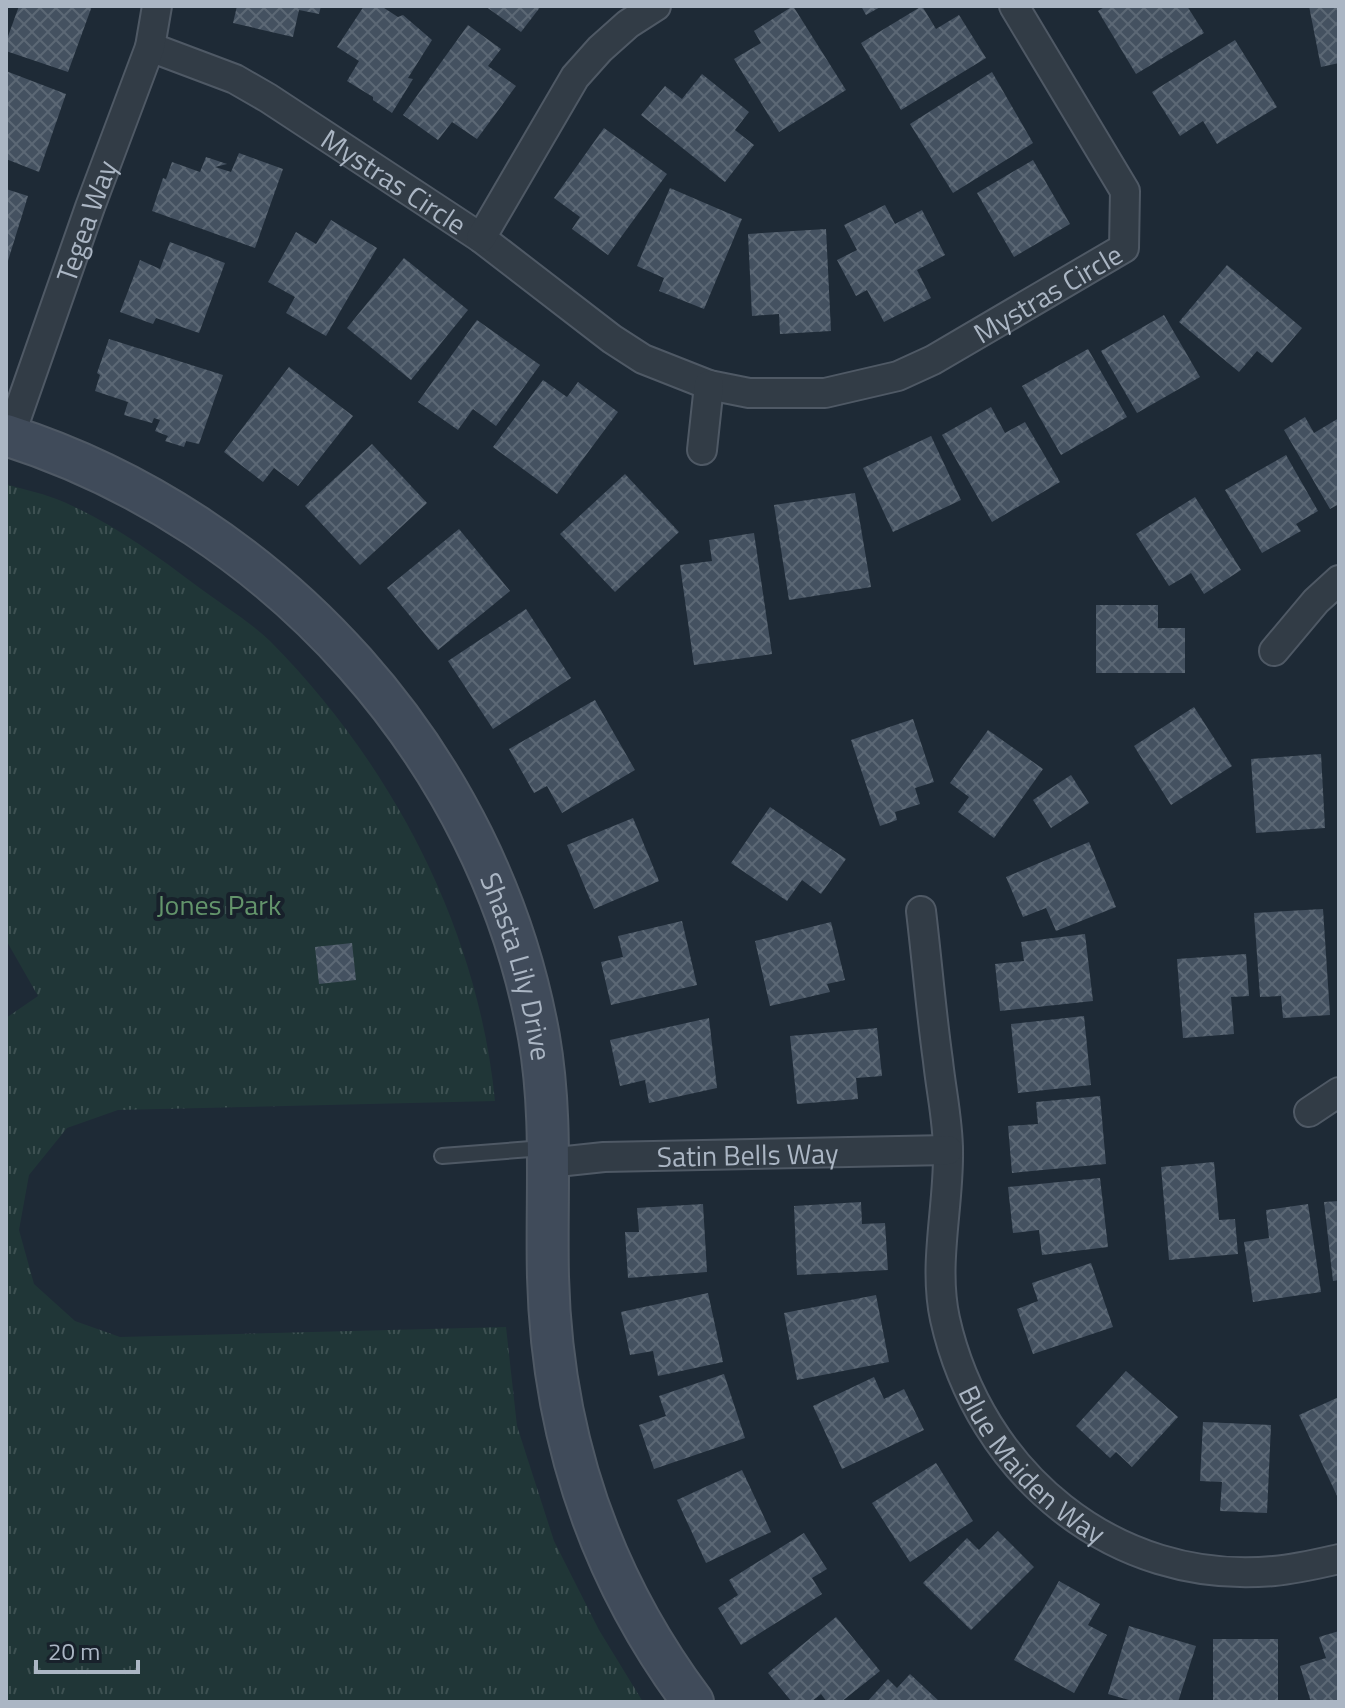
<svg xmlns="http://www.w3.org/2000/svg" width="1345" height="1708" font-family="'Titillium Web',sans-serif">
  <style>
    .park { fill: url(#park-tufts) }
    .building { fill: url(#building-cross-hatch) }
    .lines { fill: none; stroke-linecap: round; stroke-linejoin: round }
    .lane-casing { stroke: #4f5965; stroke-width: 18 }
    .street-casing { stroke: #4f5965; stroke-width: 32 }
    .secondary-casing { stroke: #4f5965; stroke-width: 44 }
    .lane { stroke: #323c46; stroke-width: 14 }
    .street { stroke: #323c46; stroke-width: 28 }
    .secondary { stroke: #404b5a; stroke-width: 40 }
    .labels { text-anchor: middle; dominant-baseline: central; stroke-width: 8; stroke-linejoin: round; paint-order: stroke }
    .street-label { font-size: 28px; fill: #abb6c4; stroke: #18212b }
    .park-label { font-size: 28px; fill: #63946b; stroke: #18212b }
  </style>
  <defs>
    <pattern id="park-tufts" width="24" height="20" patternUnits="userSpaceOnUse" patternTransform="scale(2)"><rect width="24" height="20" fill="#203637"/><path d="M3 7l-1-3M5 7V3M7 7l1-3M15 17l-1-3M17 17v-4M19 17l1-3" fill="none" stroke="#3e5152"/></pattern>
    <pattern id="building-cross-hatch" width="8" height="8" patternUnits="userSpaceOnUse" patternTransform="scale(2)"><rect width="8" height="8" fill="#445160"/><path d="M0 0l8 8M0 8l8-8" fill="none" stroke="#5c6875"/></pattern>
  </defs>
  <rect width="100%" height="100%" fill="#1e2a36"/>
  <path class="park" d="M6,484c19,6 40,10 58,18 48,21 92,53 133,84 24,18 52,35 73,55 122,123 208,287 225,460l-377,9 -51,18 -38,47 -10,55 15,54 41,37 45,16 386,-10 11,99 37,115 45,89 44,72h-637v-684l32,-22 -32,-56z"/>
  <g class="building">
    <polygon points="19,6 92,6 68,72 6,51 6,42"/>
    <polygon points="237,6 321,6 319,14 299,10 293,37 233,23"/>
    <polygon points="364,6 381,6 398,17 403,15 432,40 408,78 413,79 392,113 373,100 373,97 347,81 359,61 337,47"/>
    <polygon points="485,6 541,6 521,32"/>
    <polygon points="793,6 846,90 779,132 734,59 761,43 754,31"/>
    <polygon points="861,6 882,6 866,15"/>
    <polygon points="922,6 936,29 959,15 986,58 901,110 861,43"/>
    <polygon points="1106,6 1187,6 1204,33 1136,74 1098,11"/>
    <polygon points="1309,6 1339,6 1339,63 1321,67"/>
    <polygon points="468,25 501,49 488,66 516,86 477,139 452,122 438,140 403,115"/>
    <polygon points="1235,40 1277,107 1217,144 1203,121 1180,136 1152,92"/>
    <polygon points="6,71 66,94 39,172 6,159"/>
    <polygon points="992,72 1033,143 953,193 910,124"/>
    <polygon points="702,74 749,112 735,130 754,145 725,182 641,115 665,86 682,99"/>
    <polygon points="604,128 667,174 608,255 572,229 580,217 554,198"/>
    <polygon points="239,153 283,169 255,248 152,211 163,178 166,179 172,162 200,172 206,157 227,164 215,167 231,172"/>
    <polygon points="1033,160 1070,224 1014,257 977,193"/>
    <polygon points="670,188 742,219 704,309 659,291 664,278 637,266"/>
    <polygon points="6,189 28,196 7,264 6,263"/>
    <polygon points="885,205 895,224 922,210 945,255 917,270 931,298 884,322 867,290 856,296 837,260 857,250 844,225"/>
    <polygon points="331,220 377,248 326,336 286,313 295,297 268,282 296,232 316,244"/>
    <polygon points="826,229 831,331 780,334 779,314 752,316 748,234"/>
    <polygon points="170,242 225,263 199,333 156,318 153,324 120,312 140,260 160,269"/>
    <polygon points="404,258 468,310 411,380 347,328"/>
    <polygon points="1227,265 1302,328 1272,363 1257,351 1239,372 1179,322"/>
    <polygon points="1164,315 1200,377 1137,413 1101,351"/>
    <polygon points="477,320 540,365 496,426 473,409 458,430 418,402"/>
    <polygon points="109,339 223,375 199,444 186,441 184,447 165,441 168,436 155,431 160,420 154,418 152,423 124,415 128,402 95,391 100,375 97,373"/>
    <polygon points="1088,349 1127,417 1061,455 1022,386"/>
    <polygon points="289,367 353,416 298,486 274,468 263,482 224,452"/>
    <polygon points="543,380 567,397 578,382 618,412 557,494 493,447"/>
    <polygon points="991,407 1005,433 1025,422 1060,482 992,522 942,435"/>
    <polygon points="1305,417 1314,433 1339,418 1339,504 1330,509 1284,430"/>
    <polygon points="931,436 961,500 893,532 863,468"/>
    <polygon points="372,444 427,503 360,565 305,506"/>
    <polygon points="1286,455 1318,511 1296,524 1301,531 1262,553 1225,490"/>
    <polygon points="625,474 679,532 615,592 560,534"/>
    <polygon points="855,493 871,587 789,600 774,505"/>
    <polygon points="1195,497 1241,570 1204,594 1191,573 1169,586 1136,534"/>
    <polygon points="459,529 510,591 438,650 387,588"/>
    <polygon points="754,533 772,654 694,665 680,565 712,561 709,540"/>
    <polygon points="1096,605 1158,605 1158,628 1185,628 1185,673 1096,673"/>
    <polygon points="526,609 571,678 493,729 448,661"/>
    <polygon points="595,700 635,770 562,813 547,786 534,793 509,749"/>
    <polygon points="1194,707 1232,766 1171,805 1134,746"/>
    <polygon points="913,719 934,782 915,788 920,804 895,812 897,820 880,826 851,740"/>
    <polygon points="988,730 1043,769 994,838 958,812 969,797 950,783"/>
    <polygon points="1321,754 1325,828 1256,833 1251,759"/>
    <polygon points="1071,775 1089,803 1051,828 1033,800"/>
    <polygon points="770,807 846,859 821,894 802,880 787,901 731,863"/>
    <polygon points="633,818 659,881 594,909 567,845"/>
    <polygon points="1089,842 1116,907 1056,931 1046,908 1023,917 1006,877"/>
    <polygon points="1323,909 1330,1015 1283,1018 1281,996 1260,997 1254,913"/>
    <polygon points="682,921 697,985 611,1005 601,962 623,957 618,936"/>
    <polygon points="831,922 845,980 827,984 830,992 770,1006 755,941"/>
    <polygon points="1085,934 1093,1001 1000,1011 995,964 1024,961 1021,942"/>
    <polygon points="352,943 356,980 319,984 315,947"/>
    <polygon points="1246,954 1249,996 1231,997 1234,1034 1183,1038 1177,959"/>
    <polygon points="1084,1016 1091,1085 1018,1093 1011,1024"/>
    <polygon points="709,1018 717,1088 649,1103 645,1080 620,1086 610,1040"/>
    <polygon points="877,1028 882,1076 856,1078 858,1099 797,1104 790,1036"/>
    <polygon points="1100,1096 1106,1164 1012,1173 1008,1126 1038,1124 1036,1102"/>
    <polygon points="1214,1162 1219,1220 1235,1219 1238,1254 1169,1260 1161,1167"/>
    <polygon points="1100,1178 1108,1247 1042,1255 1039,1230 1013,1233 1008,1187"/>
    <polygon points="1339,1201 1339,1280 1333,1281 1324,1202"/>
    <polygon points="861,1202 862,1224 885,1223 888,1270 797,1275 794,1206"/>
    <polygon points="703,1204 707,1272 628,1278 625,1232 639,1232 637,1208"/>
    <polygon points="1308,1204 1321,1292 1253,1302 1244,1242 1269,1238 1266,1210"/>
    <polygon points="1091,1263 1113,1327 1033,1354 1017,1309 1038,1301 1032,1283"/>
    <polygon points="708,1293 723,1362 658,1376 653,1351 630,1355 621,1312"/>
    <polygon points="876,1295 889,1362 797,1380 784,1313"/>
    <polygon points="1126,1371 1178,1417 1132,1467 1116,1452 1110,1458 1076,1426"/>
    <polygon points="724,1374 745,1438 654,1469 639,1425 666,1416 659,1396"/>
    <polygon points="874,1377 884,1399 904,1389 924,1430 842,1469 813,1406"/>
    <polygon points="1339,1397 1339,1500 1299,1415"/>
    <polygon points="1203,1422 1271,1425 1267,1513 1220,1511 1222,1482 1200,1481"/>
    <polygon points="936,1463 973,1521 910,1562 872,1503"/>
    <polygon points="742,1470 771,1532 706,1563 677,1500"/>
    <polygon points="998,1531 1034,1567 971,1630 923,1583 967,1538 979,1550"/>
    <polygon points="804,1533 827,1569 812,1578 822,1594 741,1645 718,1608 738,1595 729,1580"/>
    <polygon points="1059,1581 1100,1604 1088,1625 1107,1635 1074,1693 1014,1660"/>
    <polygon points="836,1617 880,1671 841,1702 827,1702 821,1694 811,1702 792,1702 768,1673"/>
    <polygon points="1129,1626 1196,1646 1178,1702 1136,1702 1108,1694"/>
    <polygon points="1339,1631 1339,1702 1311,1702 1300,1666 1326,1658 1319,1637"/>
    <rect x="1213" y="1639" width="65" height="63"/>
    <polygon points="910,1674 940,1702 867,1702 888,1679 897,1688"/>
  </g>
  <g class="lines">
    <defs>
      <polyline id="lane" points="442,1156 544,1148"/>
      <g id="street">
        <path id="s1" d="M150,47l85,32 33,19 213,140 131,101 31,20 66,26 40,8h76l73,-17 35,-16 191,-112 1,-57 -111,-185"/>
        <polyline points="481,238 575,77 600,49 628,24 656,6"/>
        <path id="s2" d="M10,436l80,-229 60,-160 7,-41"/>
        <polyline points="702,450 709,385"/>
        <polyline points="1274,651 1316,601 1339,580"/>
        <path id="s3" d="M921,911c6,50 10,100 17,150 3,29 10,60 10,90 1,56 -15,113 -3,168 34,153 168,267 329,252 22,-2 43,-7 65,-12"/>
        <polyline points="1309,1112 1339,1092"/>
        <path id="s4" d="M548,1163l56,-6 344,-7"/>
      </g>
      <g id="secondary">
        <path id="s5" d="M6,435c270,86 483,322 533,602 14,80 7,160 9,240 4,157 51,299 145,425"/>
      </g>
    </defs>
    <use href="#lane" class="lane-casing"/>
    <use href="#street" class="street-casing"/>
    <use href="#secondary" class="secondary-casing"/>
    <use href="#lane" class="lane"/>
    <use href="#street" class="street"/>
    <use href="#secondary" class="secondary"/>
  </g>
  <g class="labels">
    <g class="street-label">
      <text stroke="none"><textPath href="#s1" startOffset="280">Mystras Circle</textPath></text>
      <text stroke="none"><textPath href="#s2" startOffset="228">Tegea Way</textPath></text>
      <text stroke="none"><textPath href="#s1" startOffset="1020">Mystras Circle</textPath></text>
      <text stroke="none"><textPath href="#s5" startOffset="770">Shasta Lily Drive</textPath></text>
      <text stroke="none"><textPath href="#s4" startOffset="200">Satin Bells Way</textPath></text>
      <text stroke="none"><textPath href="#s3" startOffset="584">Blue Maiden Way</textPath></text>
    </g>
    <g class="park-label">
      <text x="219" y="904">Jones Park</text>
    </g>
  </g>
  <rect width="1345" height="1708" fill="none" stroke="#abb6c4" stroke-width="16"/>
  <path d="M36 1660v12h102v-12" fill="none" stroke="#abb6c4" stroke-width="4"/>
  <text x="48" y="1660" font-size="24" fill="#abb6c4" stroke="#18212b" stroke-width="6" paint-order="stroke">20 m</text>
</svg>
